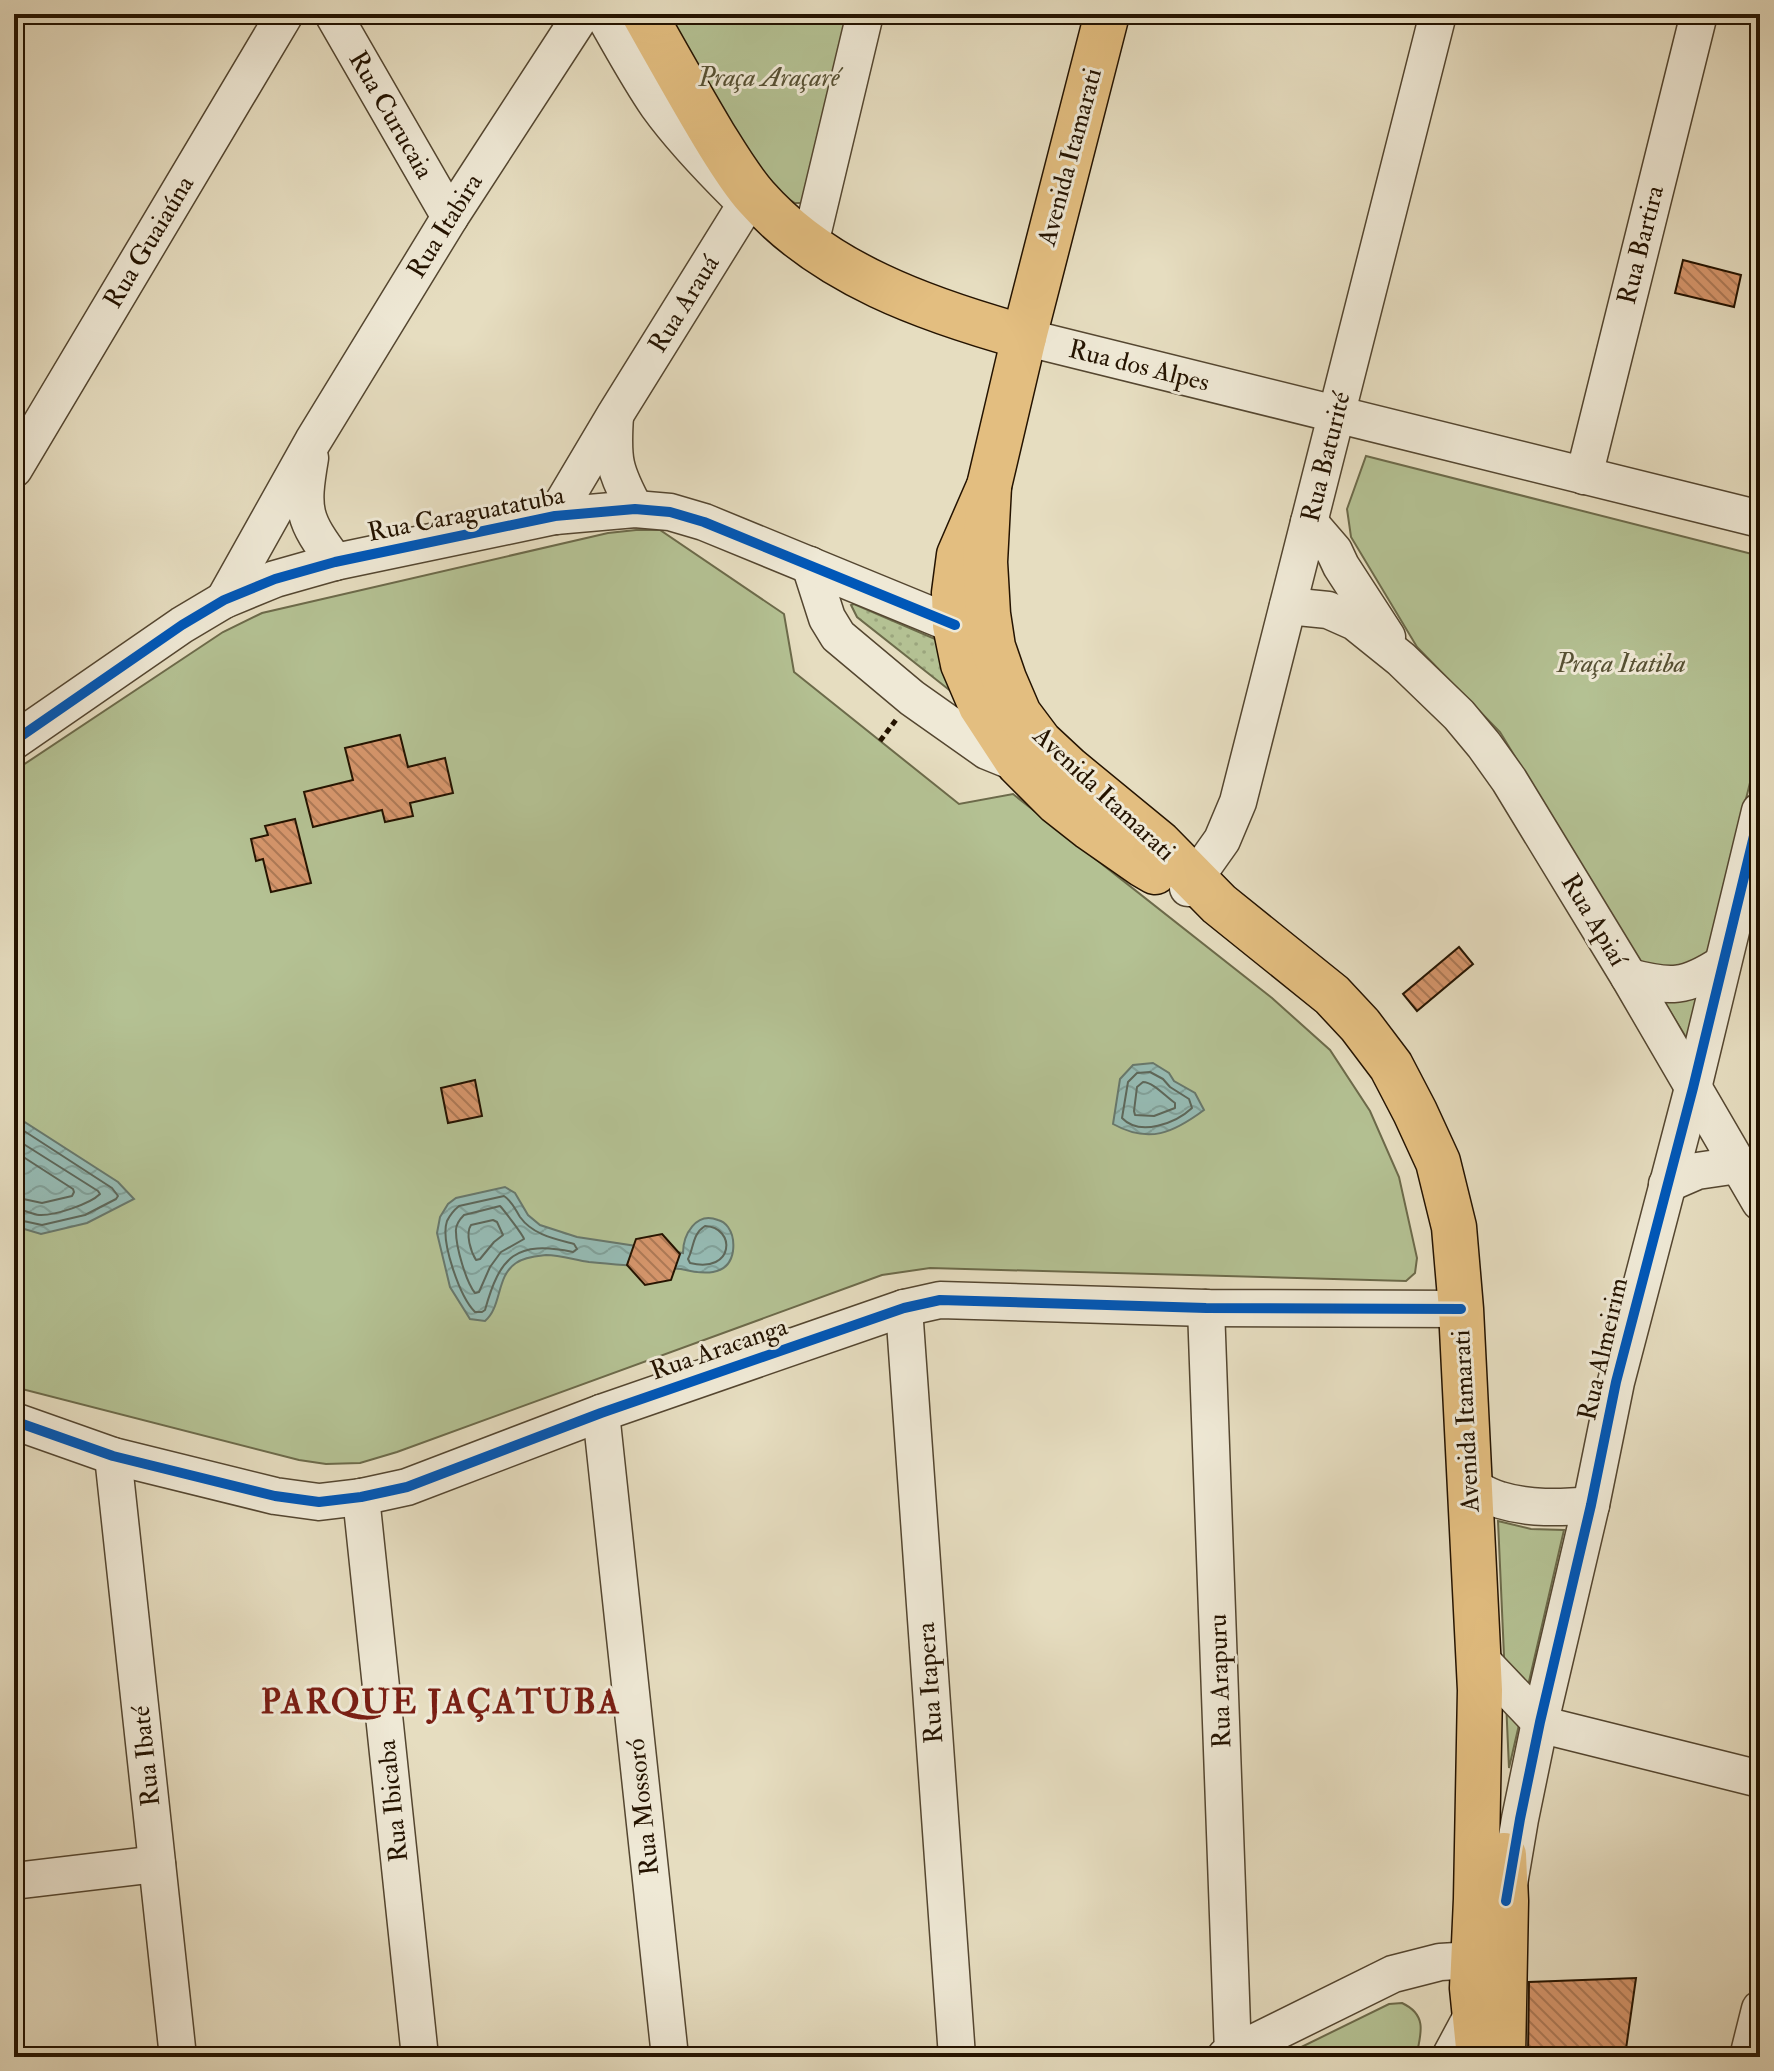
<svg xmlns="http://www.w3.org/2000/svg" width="1774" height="2071" font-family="'IM FELL Double Pica',serif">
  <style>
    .grass { fill: url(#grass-dots); stroke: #6c6a4a; stroke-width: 2 }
    .park { fill: #b4c193; stroke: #6c6a4a; stroke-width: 2 }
    .water { fill: url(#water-waves); stroke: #68786c; stroke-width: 2 }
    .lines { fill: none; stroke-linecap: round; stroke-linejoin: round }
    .shore { stroke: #5d675a; stroke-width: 2 }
    .building { fill: url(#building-back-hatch); stroke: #241300; stroke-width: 2 }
    .minor-casing { stroke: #544630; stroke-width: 39 }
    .major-casing { stroke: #241300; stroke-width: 47 }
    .path { stroke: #241300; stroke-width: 5; stroke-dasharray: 6 4; stroke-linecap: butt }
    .minor { stroke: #efe9d6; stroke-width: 36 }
    .major { stroke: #e3be80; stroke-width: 44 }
    .cycleway-casing { stroke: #efe9d6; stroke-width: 15 }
    .cycleway { stroke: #0057b8; stroke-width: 10 }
    .labels { text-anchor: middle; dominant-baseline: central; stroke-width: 6; stroke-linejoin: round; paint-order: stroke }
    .park-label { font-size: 26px; font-style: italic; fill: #565033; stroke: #efe9d6 }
    .street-label { font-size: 26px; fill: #241300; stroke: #efe9d6 }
    .district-label { font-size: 34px; font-weight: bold; letter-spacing: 2px; fill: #7a1f14; stroke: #efe9d6 }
  </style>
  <defs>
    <pattern id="grass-dots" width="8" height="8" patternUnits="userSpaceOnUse" patternTransform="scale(2)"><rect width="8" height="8" fill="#b4c193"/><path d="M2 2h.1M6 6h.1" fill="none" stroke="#9ba57d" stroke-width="1.8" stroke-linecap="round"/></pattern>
    <pattern id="water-waves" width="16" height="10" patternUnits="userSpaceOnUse" patternTransform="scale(2)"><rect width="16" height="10" fill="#96bbb4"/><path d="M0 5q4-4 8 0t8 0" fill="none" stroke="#81a099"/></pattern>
    <pattern id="building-back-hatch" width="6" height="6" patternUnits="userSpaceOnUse" patternTransform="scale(2)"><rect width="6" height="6" fill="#d6966c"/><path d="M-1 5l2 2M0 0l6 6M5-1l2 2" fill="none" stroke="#ad7956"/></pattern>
  </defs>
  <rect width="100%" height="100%" fill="#e6ddc0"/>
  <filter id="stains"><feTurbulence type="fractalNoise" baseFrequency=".0025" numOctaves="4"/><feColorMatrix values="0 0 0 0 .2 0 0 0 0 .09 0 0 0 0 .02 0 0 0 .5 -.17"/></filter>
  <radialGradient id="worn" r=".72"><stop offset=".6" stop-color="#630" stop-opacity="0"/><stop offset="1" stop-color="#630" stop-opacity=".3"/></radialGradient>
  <polygon class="grass" points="854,604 942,642 967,704 857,617 851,605"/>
  <g class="park">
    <polygon points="660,14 851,14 802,203 795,203 785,197 728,133"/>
    <polygon points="1366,456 1760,556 1760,742 1687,1039 1500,732 1417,647 1351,537 1347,509"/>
    <polygon points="636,530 660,530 784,614 794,672 959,804 1013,794 1272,998 1330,1050 1370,1111 1399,1177 1417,1258 1415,1273 1406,1281 930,1268 882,1275 397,1452 360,1463 326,1464 299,1460 14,1387 14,771 223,632 262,613 608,533"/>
    <polygon points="1498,1521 1531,1529 1564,1530 1509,1768"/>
    <path d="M1402,2003c26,12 19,31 14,54h-135l108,-53z"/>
  </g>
  <g class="water">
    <path d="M1153,1063l16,10 5,8 21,12 9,17c-31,23 -55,34 -91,14l7,-45 13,-14z"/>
    <polygon points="14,1120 23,1121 118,1182 134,1199 87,1223 41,1234 14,1226"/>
    <path d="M505,1187l10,6 13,22 12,10 37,12 106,16c0,-18 13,-42 35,-33 4,1 7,3 10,7 5,7 6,16 5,24 -4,27 -32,23 -52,18 -31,-2 -62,-4 -92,-7 -14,-2 -29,-7 -43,-7 -9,1 -22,2 -30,8 -20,13 -14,44 -31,58l-15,-2 -20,-32 -13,-54 3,-16 8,-13 8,-6z"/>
  </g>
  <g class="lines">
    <g class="shore">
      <path d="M1150,1072l13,7 7,8 19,12 3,9c-16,15 -52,29 -70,10l6,-36 9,-9z"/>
      <path d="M1143,1082c10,0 23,15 32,21v5l-21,8 -19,-1 -1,-4 3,-24z"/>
      <polyline points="14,1128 21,1129 112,1188 118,1196 116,1199 85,1215 42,1225 14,1219"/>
      <path d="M14,1138l84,53 2,3c-10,10 -46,22 -61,21 -8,-1 -16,-6 -25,-6"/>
      <polyline points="14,1151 73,1189 74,1192 72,1196 42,1203 14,1197"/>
      <path d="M504,1196c8,5 11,13 16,21 13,18 35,22 54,27l3,5 -4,3c-57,-12 -73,4 -88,58l-3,2h-7c-15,-15 -35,-71 -28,-91 3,-6 7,-11 12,-15z"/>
      <path d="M500,1206c3,3 23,29 24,33l-23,13 -11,15 -11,25 -4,1c-9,-11 -19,-46 -19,-61 -1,-7 3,-12 8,-17z"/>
      <path d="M493,1220l4,2 6,13 -9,7 -14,17 -4,1c-5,-8 -11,-26 -5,-35z"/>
      <path d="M705,1226c31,1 30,48 -15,37l-2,-4c6,-11 4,-25 17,-33z"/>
    </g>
  </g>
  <g class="building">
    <polygon points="1683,260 1741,275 1734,307 1675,293"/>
    <polygon points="400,735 408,767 445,758 453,793 410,803 413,816 385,822 382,810 313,827 304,792 353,780 345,748"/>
    <polygon points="295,819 311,883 271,892 263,859 256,861 251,839 268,835 265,826"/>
    <polygon points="1459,947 1473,964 1417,1011 1403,994"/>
    <polygon points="475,1080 482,1116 448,1123 441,1088"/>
    <polygon points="662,1234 680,1254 671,1280 645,1285 627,1265 636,1239"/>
    <polygon points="1636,1978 1626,2049 1528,2056 1529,1982"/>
  </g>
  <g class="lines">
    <defs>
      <g id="minor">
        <polyline points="333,14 450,217"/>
        <path d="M603,14c18,31 35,63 55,92 23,32 51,61 79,89"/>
        <polyline points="810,244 865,14"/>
        <polyline points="1024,337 1760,519"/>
        <path d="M615,416c-3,44 -1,54 20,93"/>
        <path d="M310,458c-9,53 -7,61 25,104"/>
        <polyline points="14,469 285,14"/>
        <polyline points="1584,476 1699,14"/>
        <polyline points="555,516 615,415 738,217 755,196"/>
        <polyline points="1309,522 1334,551 1341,566 1387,637"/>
        <polyline points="810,565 827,618 838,636 912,698 987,751 1019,764"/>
        <polyline points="224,600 313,441 450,217 582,14"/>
        <polyline points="1288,606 1328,610 1355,622 1401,659 1459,715 1484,745 1509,780 1629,977 1760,1202"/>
        <polyline points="14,741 182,625 224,600 275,579 335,562 555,516 635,509 670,512 704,522 955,625"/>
        <polyline points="1188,888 1222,840 1238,802 1438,14"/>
        <path d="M1629,977c42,11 56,11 93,-13"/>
        <polyline points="1667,1184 1697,1171 1738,1165"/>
        <polyline points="904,1308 957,2057"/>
        <polyline points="1206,1308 1233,2053"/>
        <polyline points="601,1413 670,2057"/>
        <polyline points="14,1421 113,1456 275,1496 319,1502 361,1497 407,1487 601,1413 904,1308 940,1300 1206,1308 1461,1309"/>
        <polyline points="113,1456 178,2057"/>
        <path d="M1470,1486c9,5 19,11 30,14 29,9 60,8 91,5"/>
        <polyline points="361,1497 420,2057"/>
        <polyline points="1479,1658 1540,1722 1555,1728 1760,1779"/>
        <polyline points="14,1881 157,1864"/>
        <polyline points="1509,1884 1520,1819 1540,1722 1591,1505 1616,1382 1693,1088 1760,811"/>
        <polyline points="1225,2057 1393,1974 1440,1962 1473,1960"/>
        <polyline points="1450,2057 1473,2014"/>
        <polyline points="1748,2057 1760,2009"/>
      </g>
      <g id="major">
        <path d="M644,14c23,41 46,82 70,122 13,21 26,43 42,61 68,77 171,113 268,140"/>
        <polyline points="1107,14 1024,337 989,486 959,555 954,593 955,625 963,664 981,706 1019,764 1057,802 1090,828 1143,865 1155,872"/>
        <polyline points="989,486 985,562 988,614 993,647 1004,679 1019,714 1040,742 1069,769 1159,843 1219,904 1332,995 1360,1025 1391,1066 1415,1112 1438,1162 1454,1227 1461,1309 1480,1690 1476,1899 1472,1988 1479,2057"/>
        <polyline points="1503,2057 1506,1901 1504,1855"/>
      </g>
    </defs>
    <use href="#minor" class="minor-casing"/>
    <use href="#major" class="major-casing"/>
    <polyline class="path" points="880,741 896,720"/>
    <use href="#minor" class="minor"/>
    <use href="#major" class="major"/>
    <defs>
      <g id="cycleway">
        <polyline points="14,741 182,625 224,600 275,579 335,562 555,516 635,509 670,512 704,522 955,625"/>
        <polyline points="14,1421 113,1456 275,1496 319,1502 361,1497 407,1487 601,1413 904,1308 940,1300 1206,1308 1461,1309"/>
        <polyline points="1506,1901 1520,1819 1540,1722 1591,1505 1616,1382 1693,1088 1760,811"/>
      </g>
    </defs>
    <use href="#cycleway" class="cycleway-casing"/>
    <use href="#cycleway" class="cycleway"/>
  </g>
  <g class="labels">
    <g class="park-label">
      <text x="769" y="78">Praça Araçaré</text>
      <text x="1621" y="664">Praça Itatiba</text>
    </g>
    <g class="street-label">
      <text transform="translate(391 115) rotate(60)">Rua Curucaia</text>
      <text transform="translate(1070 157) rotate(-75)">Avenida Itamarati</text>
      <text transform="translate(445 226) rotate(-58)">Rua Itabira</text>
      <text transform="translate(149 242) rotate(-59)">Rua Guaiaúna</text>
      <text transform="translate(1641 245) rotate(-76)">Rua Bartira</text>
      <text transform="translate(684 304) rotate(-58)">Rua Arauá</text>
      <text transform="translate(1139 366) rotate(14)">Rua dos Alpes</text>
      <text transform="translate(1326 457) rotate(-76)">Rua Baturité</text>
      <text transform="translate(466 514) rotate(-11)">Rua Caraguatatuba</text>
      <text transform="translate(1104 794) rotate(43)">Avenida Itamarati</text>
      <text transform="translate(1594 920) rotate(59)">Rua Apiaí</text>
      <text transform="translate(719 1349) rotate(-19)">Rua Aracanga</text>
      <text transform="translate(1603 1349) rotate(-77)">Rua Almeirim</text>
      <text transform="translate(1466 1421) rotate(-93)">Avenida Itamarati</text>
      <text transform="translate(1220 1681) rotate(-92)">Rua Arapuru</text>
      <text transform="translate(930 1683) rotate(-94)">Rua Itapera</text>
      <text transform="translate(146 1756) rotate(-96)">Rua Ibaté</text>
      <text transform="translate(393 1801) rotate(-96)">Rua Ibicaba</text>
      <text transform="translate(643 1807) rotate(-96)">Rua Mossoró</text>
    </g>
    <g class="district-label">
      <text x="441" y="1702">PARQUE JAÇATUBA</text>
    </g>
  </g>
  <rect width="1774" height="2071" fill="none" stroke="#e6ddc0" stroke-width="48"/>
  <rect x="16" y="16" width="1742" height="2039" fill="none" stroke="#241300" stroke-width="4"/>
  <rect x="24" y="24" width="1726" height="2023" fill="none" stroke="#241300" stroke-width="2"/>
  <rect width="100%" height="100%" filter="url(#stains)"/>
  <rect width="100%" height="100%" fill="url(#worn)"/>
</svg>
